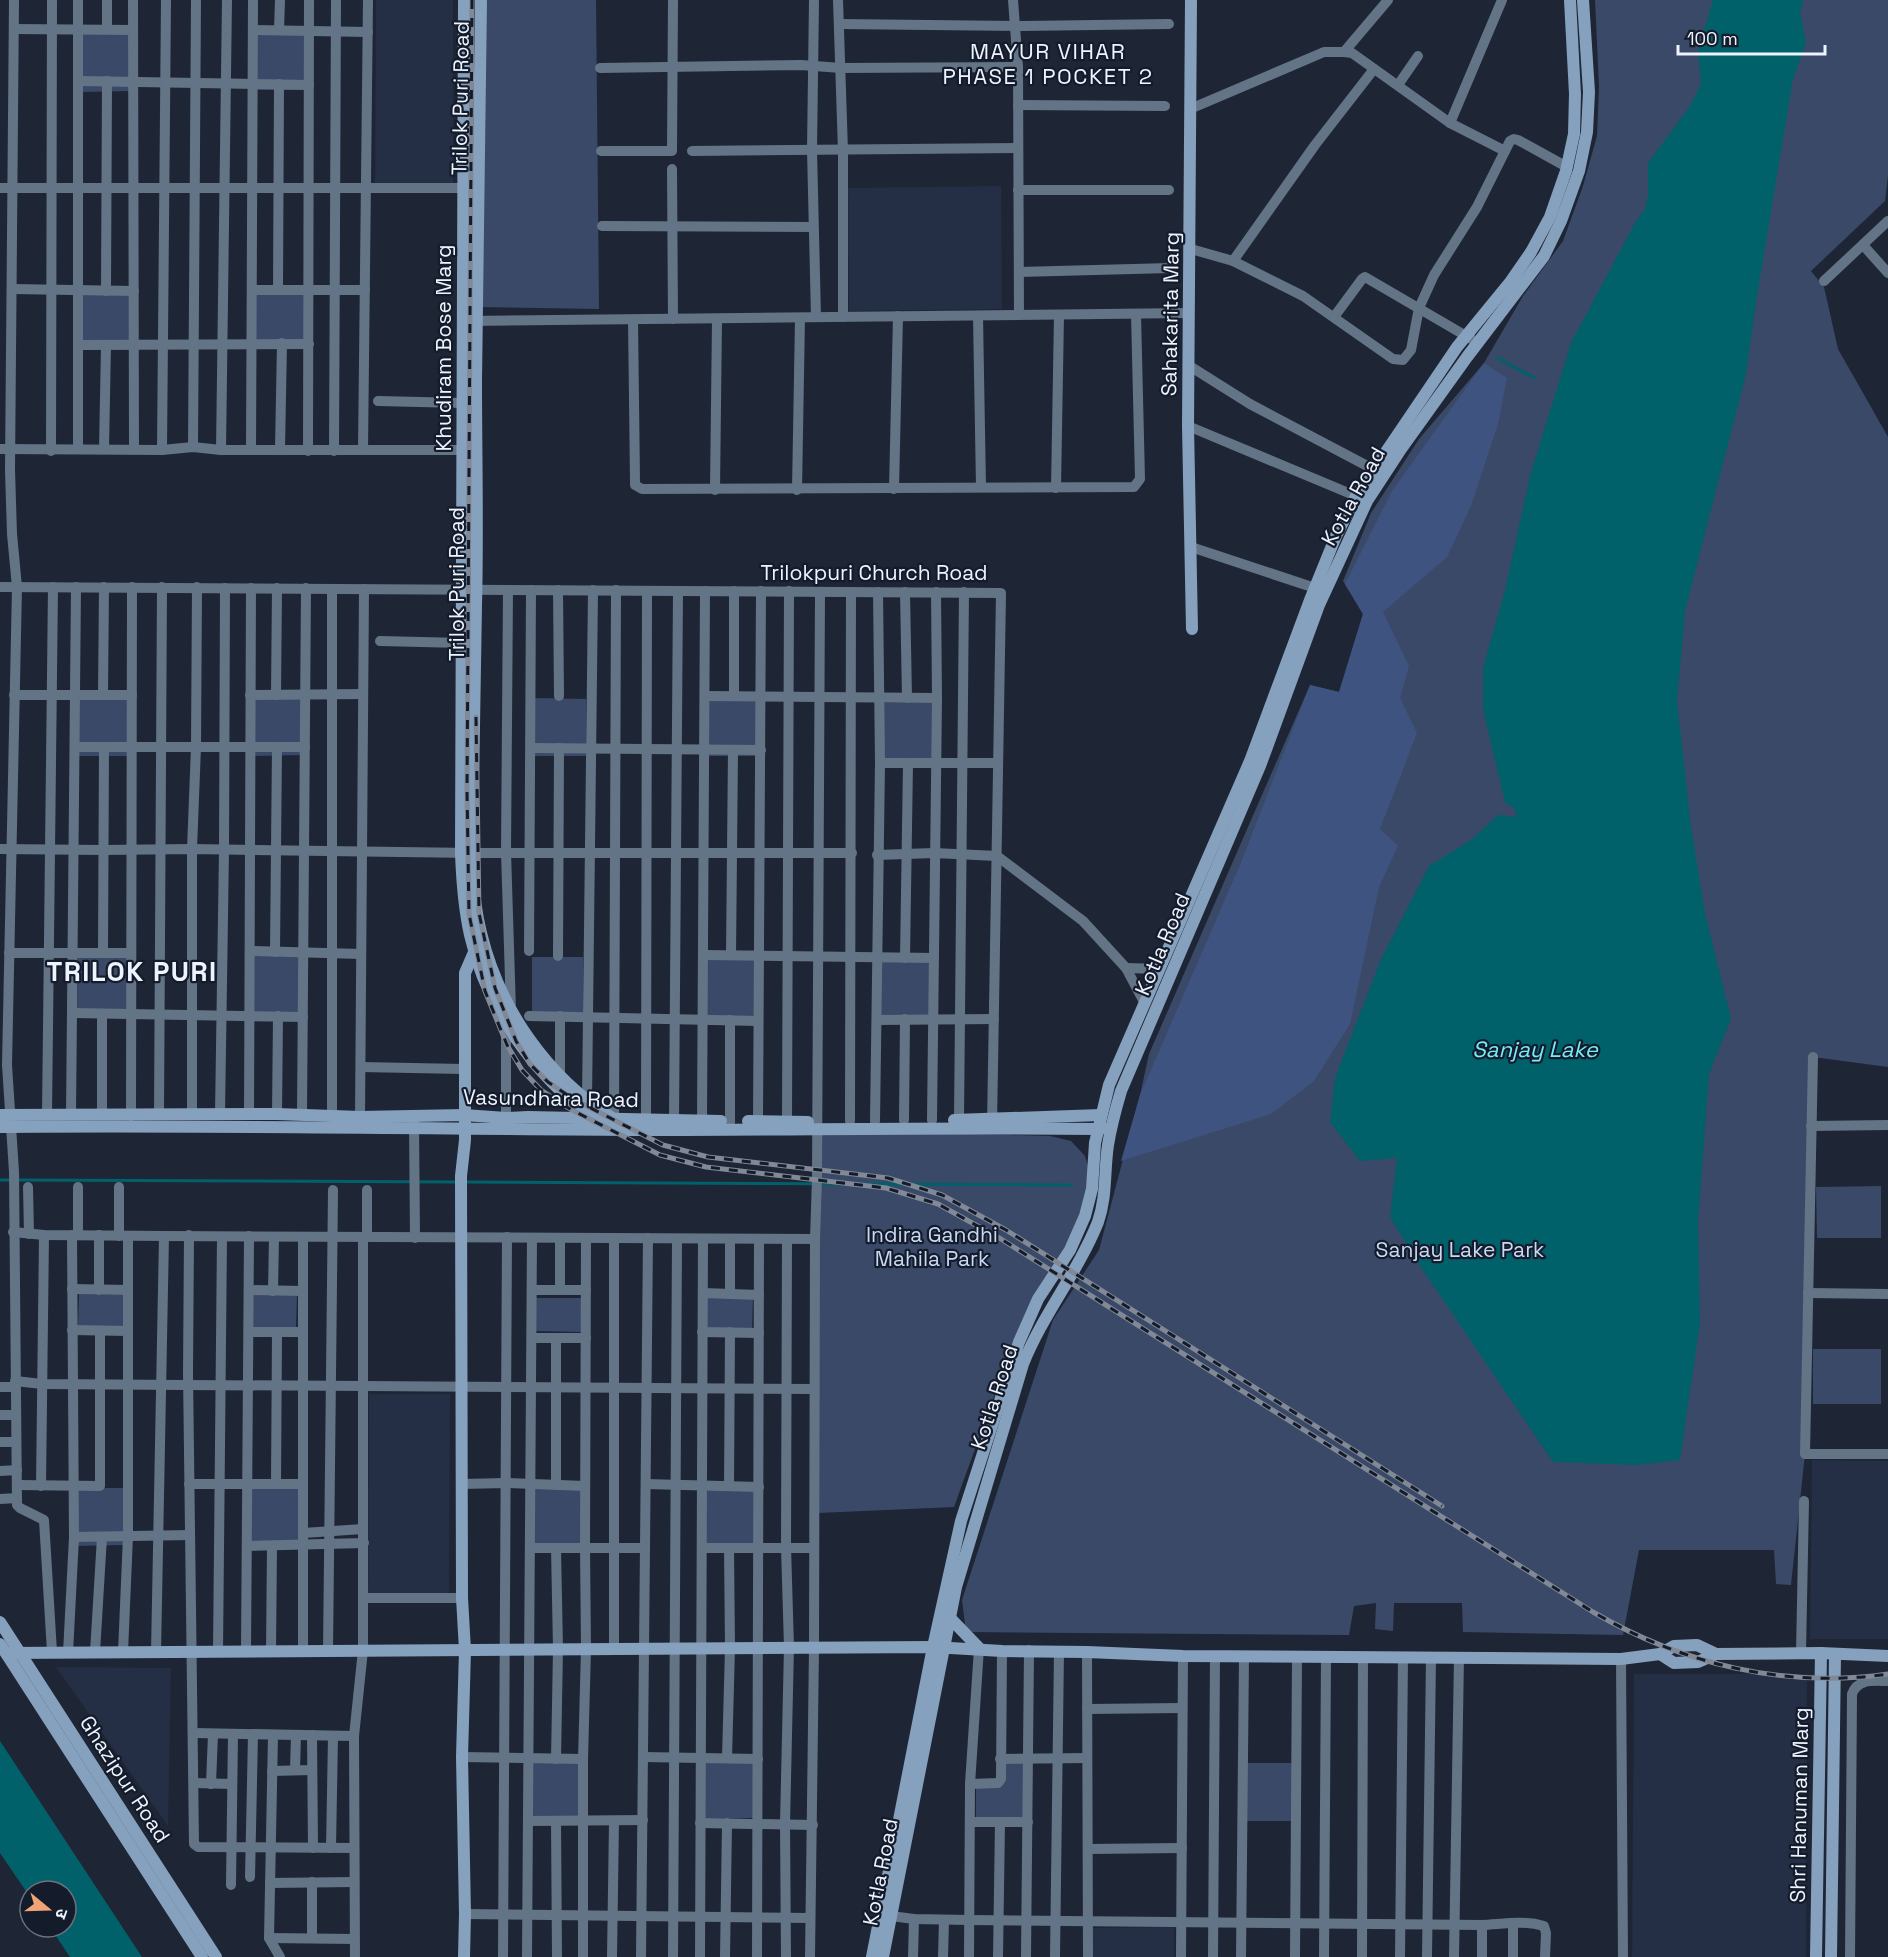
<svg xmlns="http://www.w3.org/2000/svg" width="1888" height="1957" font-family="'Space Grotesk','Noto Sans Devanagari',sans-serif">
  <style>
    .built { fill: #242e44 }
    .green { fill: #3a4967 }
    .forest { fill: #3e537f }
    .water { fill: #00616b }
    .lines { fill: none; stroke-linecap: round; stroke-linejoin: round }
    .stream { stroke: #00616b; stroke-width: 3 }
    .street { stroke: #637486; stroke-width: 10 }
    .secondary { stroke: #86a1be; stroke-width: 12 }
    .rail-casing { stroke: #828996; stroke-width: 5 }
    .rail { stroke: #141c2b; stroke-width: 3; stroke-dasharray: 9; stroke-linecap: butt }
    .labels { text-anchor: middle; dominant-baseline: central; stroke-width: 4.5; stroke-linejoin: round; paint-order: stroke }
    .street-label { font-size: 21px; fill: #eef4ff; stroke: #141c2b }
    .park-label { font-size: 21px; fill: #c9d8f4; stroke: #141c2b }
    .neighbourhood-label { font-size: 22px; letter-spacing: 1.5px; fill: #eef4ff; stroke: #141c2b }
    .water-label { font-size: 22px; font-style: italic; fill: #75eaf9; stroke: #141c2b }
    .district-label { font-size: 27px; font-weight: bold; letter-spacing: 1.5px; fill: #eef4ff; stroke: #141c2b }
  </style>
  <rect width="100%" height="100%" fill="#1e2635"/>
  <g class="built">
    <polygon points="376,0 453,0 453,184 375,184"/>
    <polygon points="1001,186 1002,309 849,311 848,188"/>
    <polygon points="369,1394 450,1394 449,1595 368,1595"/>
    <polygon points="1812,1460 1888,1461 1888,1639 1810,1639"/>
    <polygon points="56,1667 171,1668 168,1826"/>
    <polygon points="1634,1674 1807,1674 1806,1957 1632,1957"/>
    <polygon points="1174,1927 1174,1957 1092,1957 1092,1928"/>
  </g>
  <g class="green">
    <polygon points="482,0 596,0 599,309 480,307"/>
    <polygon points="1595,0 1888,0 1888,176 1885,201 1811,271 1824,287 1838,349 1888,437 1888,1067 1813,1057 1805,1454 1791,1585 1776,1584 1774,1550 1639,1550 1623,1635 1463,1632 1462,1603 1394,1603 1393,1631 1375,1629 1376,1603 1354,1606 1349,1635 966,1632 962,1600 1053,1320 1099,1250 1140,1095 1149,1054 1310,685 1339,692 1363,614 1343,581 1371,513 1419,439 1484,363 1523,296 1563,241 1583,186 1597,136 1599,86"/>
    <polygon points="255,32 305,33 305,90 254,90"/>
    <polygon points="82,33 132,34 132,91 81,92"/>
    <polygon points="254,291 305,291 304,349 253,349"/>
    <polygon points="82,292 132,293 132,350 81,350"/>
    <polygon points="251,697 302,698 301,755 250,756"/>
    <polygon points="79,698 129,699 129,756 78,756"/>
    <polygon points="535,698 586,699 586,756 534,756"/>
    <rect x="707" y="698" width="51" height="58"/>
    <polygon points="881,703 932,703 932,761 880,761"/>
    <polygon points="78,954 128,955 128,1012 77,1013"/>
    <polygon points="250,955 300,956 300,1013 249,1013"/>
    <rect x="532" y="957" width="51" height="58"/>
    <polygon points="706,958 757,959 756,1016 705,1017"/>
    <polygon points="879,959 930,960 929,1017 878,1018"/>
    <polygon points="819,1130 1050,1136 1071,1141 1085,1156 1089,1170 1088,1186 1079,1218 1064,1250 1013,1344 954,1507 818,1513"/>
    <polygon points="1881,1186 1881,1238 1817,1238 1816,1187"/>
    <polygon points="79,1294 125,1295 124,1328 78,1327"/>
    <polygon points="251,1295 297,1295 296,1329 250,1328"/>
    <polygon points="706,1296 753,1297 752,1330 706,1329"/>
    <polygon points="535,1298 581,1298 581,1332 534,1331"/>
    <rect x="1813" y="1349" width="68" height="55"/>
    <polygon points="247,1486 298,1487 298,1544 246,1545"/>
    <polygon points="75,1488 126,1488 125,1545 74,1546"/>
    <polygon points="532,1488 582,1488 582,1546 531,1546"/>
    <rect x="703" y="1489" width="51" height="58"/>
    <polygon points="529,1760 580,1761 580,1818 529,1819"/>
    <polygon points="702,1760 753,1761 753,1818 701,1819"/>
    <polygon points="1002,1762 1025,1762 1025,1820 976,1819 976,1786 1002,1786"/>
    <polygon points="1245,1763 1295,1763 1295,1821 1244,1821"/>
  </g>
  <polygon class="forest" points="1484,363 1507,378 1498,424 1471,506 1447,557 1383,612 1409,666 1400,698 1417,733 1380,829 1398,846 1379,887 1350,1024 1314,1081 1271,1114 1121,1161 1140,1095 1242,860 1310,685 1339,692 1363,614 1345,584 1392,491"/>
  <g class="water">
    <polygon points="1713,0 1803,0 1800,12 1806,43 1793,79 1757,296 1746,374 1685,611 1677,701 1691,827 1705,913 1731,1019 1709,1074 1698,1222 1700,1323 1680,1460 1638,1465 1553,1462 1420,1266 1390,1217 1397,1158 1360,1161 1330,1122 1335,1078 1381,959 1429,866 1471,840 1498,815 1517,817 1514,808 1505,802 1483,709 1483,668 1505,590 1530,476 1571,343 1636,221 1645,209 1648,195 1648,163 1690,106 1701,84 1698,51"/>
    <polygon points="0,1741 142,1957 70,1957 50,1927 66,1927 66,1891 30,1891 30,1897 0,1853"/>
  </g>
  <g class="lines">
    <g class="stream">
      <polyline points="1498,358 1534,378"/>
      <polyline points="0,1180 11,1180"/>
      <polyline points="18,1180 458,1182"/>
      <polyline points="465,1182 1072,1185"/>
    </g>
    <g class="street">
      <polyline points="14,0 10,470 12,534 17,587 7,1065 14,1172 17,1505 20,1508 44,1520 52,1652"/>
      <polyline points="133,0 134,449"/>
      <polyline points="814,0 812,150 816,317"/>
      <polyline points="838,0 843,151 843,317"/>
      <polyline points="1013,0 1018,67 1019,315"/>
      <polyline points="839,24 1022,26 1169,24"/>
      <polyline points="14,29 133,30"/>
      <polyline points="107,29 107,0"/>
      <polyline points="253,30 368,32"/>
      <polyline points="279,30 280,0"/>
      <polyline points="1344,52 1388,0"/>
      <polyline points="600,68 801,65 841,68 1018,67"/>
      <polyline points="79,81 309,85"/>
      <polyline points="1398,85 1418,56"/>
      <polyline points="1018,105 1165,106"/>
      <polyline points="1190,109 1324,52 1344,52 1352,53 1450,123 1505,151"/>
      <polyline points="1450,123 1502,0"/>
      <polyline points="601,151 672,151 673,0"/>
      <polyline points="692,151 1018,148"/>
      <polyline points="672,169 673,319"/>
      <polyline points="0,188 462,188"/>
      <polyline points="1018,190 1169,190"/>
      <polyline points="602,226 813,227"/>
      <polyline points="1863,245 1888,273"/>
      <polyline points="1191,249 1233,261 1303,296 1393,359 1403,360 1411,350 1419,308 1434,275 1477,207 1510,141 1514,139 1518,140 1567,167"/>
      <polyline points="1233,261 1315,145 1374,69"/>
      <polyline points="1019,272 1171,268"/>
      <polyline points="1824,281 1888,221"/>
      <polyline points="12,289 134,291"/>
      <polyline points="252,290 365,290"/>
      <polyline points="278,290 279,84"/>
      <polyline points="106,291 107,81"/>
      <polyline points="978,316 981,487"/>
      <polyline points="1334,317 1362,279 1365,277 1473,340"/>
      <polyline points="633,320 635,481 635,485 642,489 1134,487 1140,479 1136,314"/>
      <polyline points="469,321 1189,313"/>
      <polyline points="79,345 309,344"/>
      <polyline points="1188,365 1250,404 1373,469"/>
      <polyline points="378,401 462,403"/>
      <polyline points="1188,426 1363,499"/>
      <polyline points="193,447 196,0"/>
      <polyline points="0,449 162,450 193,447 221,450 470,450"/>
      <polyline points="78,449 78,0"/>
      <polyline points="104,449 106,345"/>
      <polyline points="280,449 282,343"/>
      <polyline points="162,450 166,0"/>
      <polyline points="221,450 227,0"/>
      <polyline points="251,450 253,0"/>
      <polyline points="363,450 368,0"/>
      <polyline points="51,451 52,0"/>
      <polyline points="308,451 309,0"/>
      <polyline points="334,451 336,0"/>
      <polyline points="1056,488 1059,315"/>
      <polyline points="894,489 898,316"/>
      <polyline points="715,490 717,319"/>
      <polyline points="797,490 800,318"/>
      <polyline points="1191,547 1315,588"/>
      <polyline points="0,587 1001,593 992,1125"/>
      <polyline points="558,590 559,696"/>
      <polyline points="905,592 907,698"/>
      <polyline points="380,641 462,643"/>
      <polyline points="14,695 132,695"/>
      <polyline points="103,695 104,587"/>
      <polyline points="250,695 363,694"/>
      <polyline points="276,695 277,588"/>
      <polyline points="705,696 937,698"/>
      <polyline points="734,696 734,591"/>
      <polyline points="75,747 305,747"/>
      <polyline points="531,748 761,750"/>
      <polyline points="880,763 998,763"/>
      <polyline points="0,849 103,850 192,849 472,853 852,853"/>
      <polyline points="877,855 934,853 997,856 1083,921 1126,968 1144,1002"/>
      <polyline points="250,951 361,954"/>
      <polyline points="529,951 531,590"/>
      <polyline points="275,952 277,747"/>
      <polyline points="9,953 131,953"/>
      <polyline points="103,953 104,747"/>
      <polyline points="703,955 934,958"/>
      <polyline points="731,955 733,750"/>
      <polyline points="558,956 559,748"/>
      <polyline points="905,958 908,763"/>
      <polyline points="1126,968 1159,969"/>
      <polyline points="73,1013 303,1017"/>
      <polyline points="102,1014 102,1115"/>
      <polyline points="529,1016 758,1021"/>
      <polyline points="560,1016 560,1077"/>
      <polyline points="877,1020 994,1019"/>
      <polyline points="1813,1057 1805,1454 1888,1454"/>
      <polyline points="361,1067 463,1069"/>
      <polyline points="587,1100 593,590"/>
      <polyline points="192,1114 192,849 196,747 197,587"/>
      <polyline points="220,1114 224,850 225,588"/>
      <polyline points="277,1114 278,1016"/>
      <polyline points="47,1115 53,587"/>
      <polyline points="71,1115 76,587"/>
      <polyline points="159,1115 162,587"/>
      <polyline points="249,1115 251,588"/>
      <polyline points="302,1115 306,588"/>
      <polyline points="332,1115 332,589"/>
      <polyline points="131,1116 132,587"/>
      <polyline points="360,1117 364,589"/>
      <polyline points="506,1118 506,1023 511,1011 506,852 508,590"/>
      <polyline points="614,1119 616,590"/>
      <polyline points="646,1120 647,591"/>
      <polyline points="904,1120 905,1019"/>
      <polyline points="932,1120 937,698 936,592"/>
      <polyline points="959,1120 964,592"/>
      <polyline points="414,1121 415,1238"/>
      <polyline points="674,1121 678,591"/>
      <polyline points="702,1121 705,591"/>
      <polyline points="758,1121 761,591"/>
      <polyline points="787,1121 789,591"/>
      <polyline points="850,1121 851,592"/>
      <polyline points="875,1121 880,763 878,592"/>
      <polyline points="730,1122 730,1020"/>
      <polyline points="1811,1126 1888,1125"/>
      <polyline points="28,1187 29,1234"/>
      <polyline points="78,1187 78,1235"/>
      <polyline points="13,1232 44,1235 164,1236 815,1239"/>
      <polyline points="99,1235 99,1290"/>
      <polyline points="189,1235 188,1373 194,1844 198,1847 354,1848"/>
      <polyline points="119,1236 119,1187"/>
      <polyline points="367,1237 367,1190"/>
      <polyline points="614,1239 614,1649"/>
      <polyline points="72,1289 128,1290"/>
      <polyline points="249,1290 303,1291"/>
      <polyline points="532,1290 586,1290"/>
      <polyline points="560,1290 560,1238"/>
      <polyline points="273,1291 274,1237"/>
      <polyline points="703,1293 759,1295"/>
      <polyline points="1808,1293 1888,1294"/>
      <polyline points="730,1294 730,1239"/>
      <polyline points="72,1330 128,1331"/>
      <polyline points="249,1332 303,1332"/>
      <polyline points="702,1332 759,1333"/>
      <polyline points="532,1338 586,1338"/>
      <polyline points="15,1381 42,1384 814,1389"/>
      <polyline points="0,1387 15,1387"/>
      <polyline points="0,1415 16,1415"/>
      <polyline points="0,1442 16,1442"/>
      <polyline points="0,1471 17,1470"/>
      <polyline points="189,1484 303,1484"/>
      <polyline points="276,1484 277,1332"/>
      <polyline points="462,1484 505,1483 585,1486"/>
      <polyline points="646,1484 759,1487"/>
      <polyline points="17,1485 100,1486 100,1331"/>
      <polyline points="556,1485 556,1338"/>
      <polyline points="41,1486 44,1235"/>
      <polyline points="729,1486 730,1332"/>
      <polyline points="0,1499 17,1498"/>
      <polyline points="303,1533 363,1529"/>
      <polyline points="74,1537 190,1535"/>
      <polyline points="247,1546 364,1543"/>
      <polyline points="530,1548 645,1548"/>
      <polyline points="702,1548 814,1548"/>
      <polyline points="363,1598 462,1598"/>
      <polyline points="246,1651 249,1236"/>
      <polyline points="271,1651 272,1546"/>
      <polyline points="303,1651 303,1237"/>
      <polyline points="328,1651 333,1190"/>
      <polyline points="95,1652 102,1537"/>
      <polyline points="123,1652 128,1536 128,1236"/>
      <polyline points="218,1652 222,1237"/>
      <polyline points="1087,1652 1088,1957"/>
      <polyline points="68,1653 74,1537 72,1235"/>
      <polyline points="156,1653 164,1236"/>
      <polyline points="1801,1653 1804,1501"/>
      <polyline points="1621,1659 1623,1957"/>
      <polyline points="1087,1709 1182,1708"/>
      <polyline points="194,1733 354,1736"/>
      <polyline points="273,1735 269,1938 280,1957"/>
      <polyline points="312,1735 313,1848"/>
      <polyline points="462,1757 583,1759"/>
      <polyline points="644,1757 758,1759"/>
      <polyline points="727,1758 730,1648 729,1548"/>
      <polyline points="556,1759 558,1649 556,1548"/>
      <polyline points="1000,1759 1087,1758"/>
      <polyline points="295,1770 296,1735"/>
      <polyline points="272,1771 312,1770"/>
      <polyline points="194,1783 232,1784"/>
      <polyline points="211,1784 213,1734"/>
      <polyline points="970,1784 998,1783 1001,1779 1002,1651"/>
      <polyline points="529,1821 643,1820"/>
      <polyline points="556,1821 557,1957"/>
      <polyline points="970,1822 1028,1822"/>
      <polyline points="700,1823 813,1825"/>
      <polyline points="331,1848 333,1736"/>
      <polyline points="1088,1849 1182,1848"/>
      <polyline points="250,1877 253,1734"/>
      <polyline points="270,1883 354,1882"/>
      <polyline points="231,1885 233,1734"/>
      <polyline points="465,1914 809,1918"/>
      <path d="M883,1915l31,4 55,1 513,5c21,-1 42,-5 62,1l2,7 -1,24"/>
      <polyline points="269,1938 354,1939"/>
      <polyline points="312,1938 312,1882"/>
      <polyline points="355,1957 354,1736 363,1650 363,1237"/>
      <polyline points="503,1957 507,1237"/>
      <polyline points="527,1957 532,1238"/>
      <polyline points="583,1957 583,1759 586,1649 585,1548 586,1238"/>
      <polyline points="612,1957 614,1821"/>
      <polyline points="641,1957 648,1238"/>
      <polyline points="673,1957 677,1239"/>
      <polyline points="700,1957 703,1239"/>
      <polyline points="725,1957 727,1823"/>
      <polyline points="757,1957 759,1239"/>
      <polyline points="786,1957 785,1824 789,1647 786,1547 787,1239"/>
      <polyline points="810,1957 814,1647 815,1239 817,1178 820,592"/>
      <polyline points="913,1957 914,1919"/>
      <polyline points="943,1957 944,1920"/>
      <polyline points="969,1957 970,1784 979,1648"/>
      <polyline points="998,1957 1000,1822"/>
      <polyline points="1026,1957 1029,1650"/>
      <polyline points="1055,1957 1059,1651"/>
      <polyline points="1181,1957 1183,1656"/>
      <polyline points="1213,1957 1215,1656"/>
      <polyline points="1241,1957 1244,1656"/>
      <polyline points="1295,1957 1297,1657"/>
      <polyline points="1324,1957 1326,1657"/>
      <polyline points="1362,1957 1363,1657"/>
      <polyline points="1400,1957 1403,1657"/>
      <polyline points="1427,1957 1431,1657"/>
      <polyline points="1454,1957 1459,1657"/>
      <polyline points="1482,1957 1482,1925"/>
      <polyline points="1513,1957 1513,1923"/>
      <path d="M1850,1957l2,-263c6,-16 22,-13 36,-13"/>
    </g>
    <g class="secondary">
      <path d="M464,0l-3,853c1,28 3,55 9,82 17,75 64,139 124,184"/>
      <path d="M481,0c-2,127 -3,254 -5,381 0,75 2,149 0,224 -1,60 -2,121 -3,181 -1,49 -4,99 8,147 18,75 66,145 133,186"/>
      <polyline points="1191,0 1188,426 1192,629"/>
      <polyline points="0,1115 277,1114 360,1117 464,1115 506,1118 528,1117 721,1121"/>
      <polyline points="954,1120 1101,1115"/>
      <polyline points="748,1121 808,1122"/>
      <path d="M0,1127c215,-2 430,2 646,3 151,0 301,-3 452,-1l5,-1"/>
      <polyline points="950,1618 979,1648"/>
      <polyline points="0,1622 216,1957"/>
      <polyline points="0,1644 202,1957"/>
      <polyline points="6,1653 933,1647 1002,1651 1087,1652 1183,1656 1621,1659 1660,1654 1674,1646 1697,1645 1716,1654"/>
      <polyline points="1660,1654 1674,1663 1698,1662 1716,1654 1821,1653 1888,1656"/>
      <polyline points="464,1957 465,1914 462,1757 465,1650 462,1598 461,1176 465,1140 465,973 475,950"/>
      <polyline points="872,1957 933,1647 961,1521 1019,1342 1038,1299 1070,1250 1085,1216 1092,1189 1095,1143 1109,1085 1250,761 1310,600 1336,536 1356,496 1457,347 1511,281 1531,252 1550,217 1566,171 1574,134 1575,94 1570,0"/>
      <path d="M883,1957l73,-370 67,-223c20,-50 55,-92 75,-142 9,-26 6,-51 10,-77 3,-19 8,-37 13,-54l139,-325 59,-161 48,-104 34,-52 66,-92 77,-101 17,-35 18,-50 8,-39 2,-40 -6,-92"/>
      <polyline points="1816,1957 1821,1653"/>
      <polyline points="1831,1957 1835,1655"/>
    </g>
    <defs>
      <g id="rail">
        <path d="M472,0l-5,791 2,123 16,77 22,54 15,25 19,20 29,19 90,46 46,12 180,21 52,16 63,35 592,373c89,52 192,77 295,62"/>
        <polyline points="476,717 479,913 495,988 516,1041 530,1064 548,1082 575,1100 663,1145 708,1157 888,1178 942,1195 1006,1230 1442,1506"/>
      </g>
    </defs>
    <use href="#rail" class="rail-casing"/>
    <use href="#rail" class="rail"/>
  </g>
  <g class="labels">
    <g class="street-label">
      <text transform="translate(460 98) rotate(-89)">Trilok Puri Road</text>
      <text transform="translate(1170 314) rotate(-89)">Sahakarita Marg</text>
      <text transform="translate(443 348) rotate(-90)">Khudiram Bose Marg</text>
      <text transform="translate(1353 496) rotate(-61)">Kotla Road</text>
      <text x="874" y="572">Trilokpuri Church Road</text>
      <text transform="translate(456 584) rotate(-90)">Trilok Puri Road</text>
      <text transform="translate(1162 944) rotate(-67)">Kotla Road</text>
      <text transform="translate(551 1098) rotate(1)">Vasundhara Road</text>
      <text transform="translate(994 1397) rotate(-72)">Kotla Road</text>
      <text transform="translate(125 1779) rotate(57)">Ghazipur Road</text>
      <text transform="translate(1799 1805) rotate(-89)">Shri Hanuman Marg</text>
      <text transform="translate(880 1872) rotate(-79)">Kotla Road</text>
    </g>
    <g class="park-label">
      <text x="932" y="1234">Indira Gandhi<tspan x="932" dy="24">Mahila Park</tspan></text>
      <text x="1460" y="1249">Sanjay Lake Park</text>
    </g>
    <g class="neighbourhood-label">
      <text x="1048" y="51">MAYUR VIHAR<tspan x="1048" dy="25">PHASE 1 POCKET 2</tspan></text>
    </g>
    <g class="water-label">
      <text x="1535" y="1049">Sanjay Lake</text>
    </g>
    <g class="district-label">
      <text x="132" y="971">TRILOK PURI</text>
    </g>
  </g>
  <g transform="translate(48 1909) rotate(109)"><circle r="28" fill="#141c2b" stroke="#6b7280" stroke-width="1.5"/>
  <path d="M0-4.5L10 22L0 15L-10 22Z" fill="#efa377"/>
  <text y="-9" font-size="16" font-weight="bold" text-anchor="middle" fill="#eef4ff">उ</text>
  </g>
  <path d="M1678 45v9h147v-9" fill="none" stroke="#eef4ff" stroke-width="3"/>
  <text x="1687" y="45" font-size="18" fill="#eef4ff" stroke="#141c2b" stroke-width="4.5" paint-order="stroke">100 m</text>
</svg>
